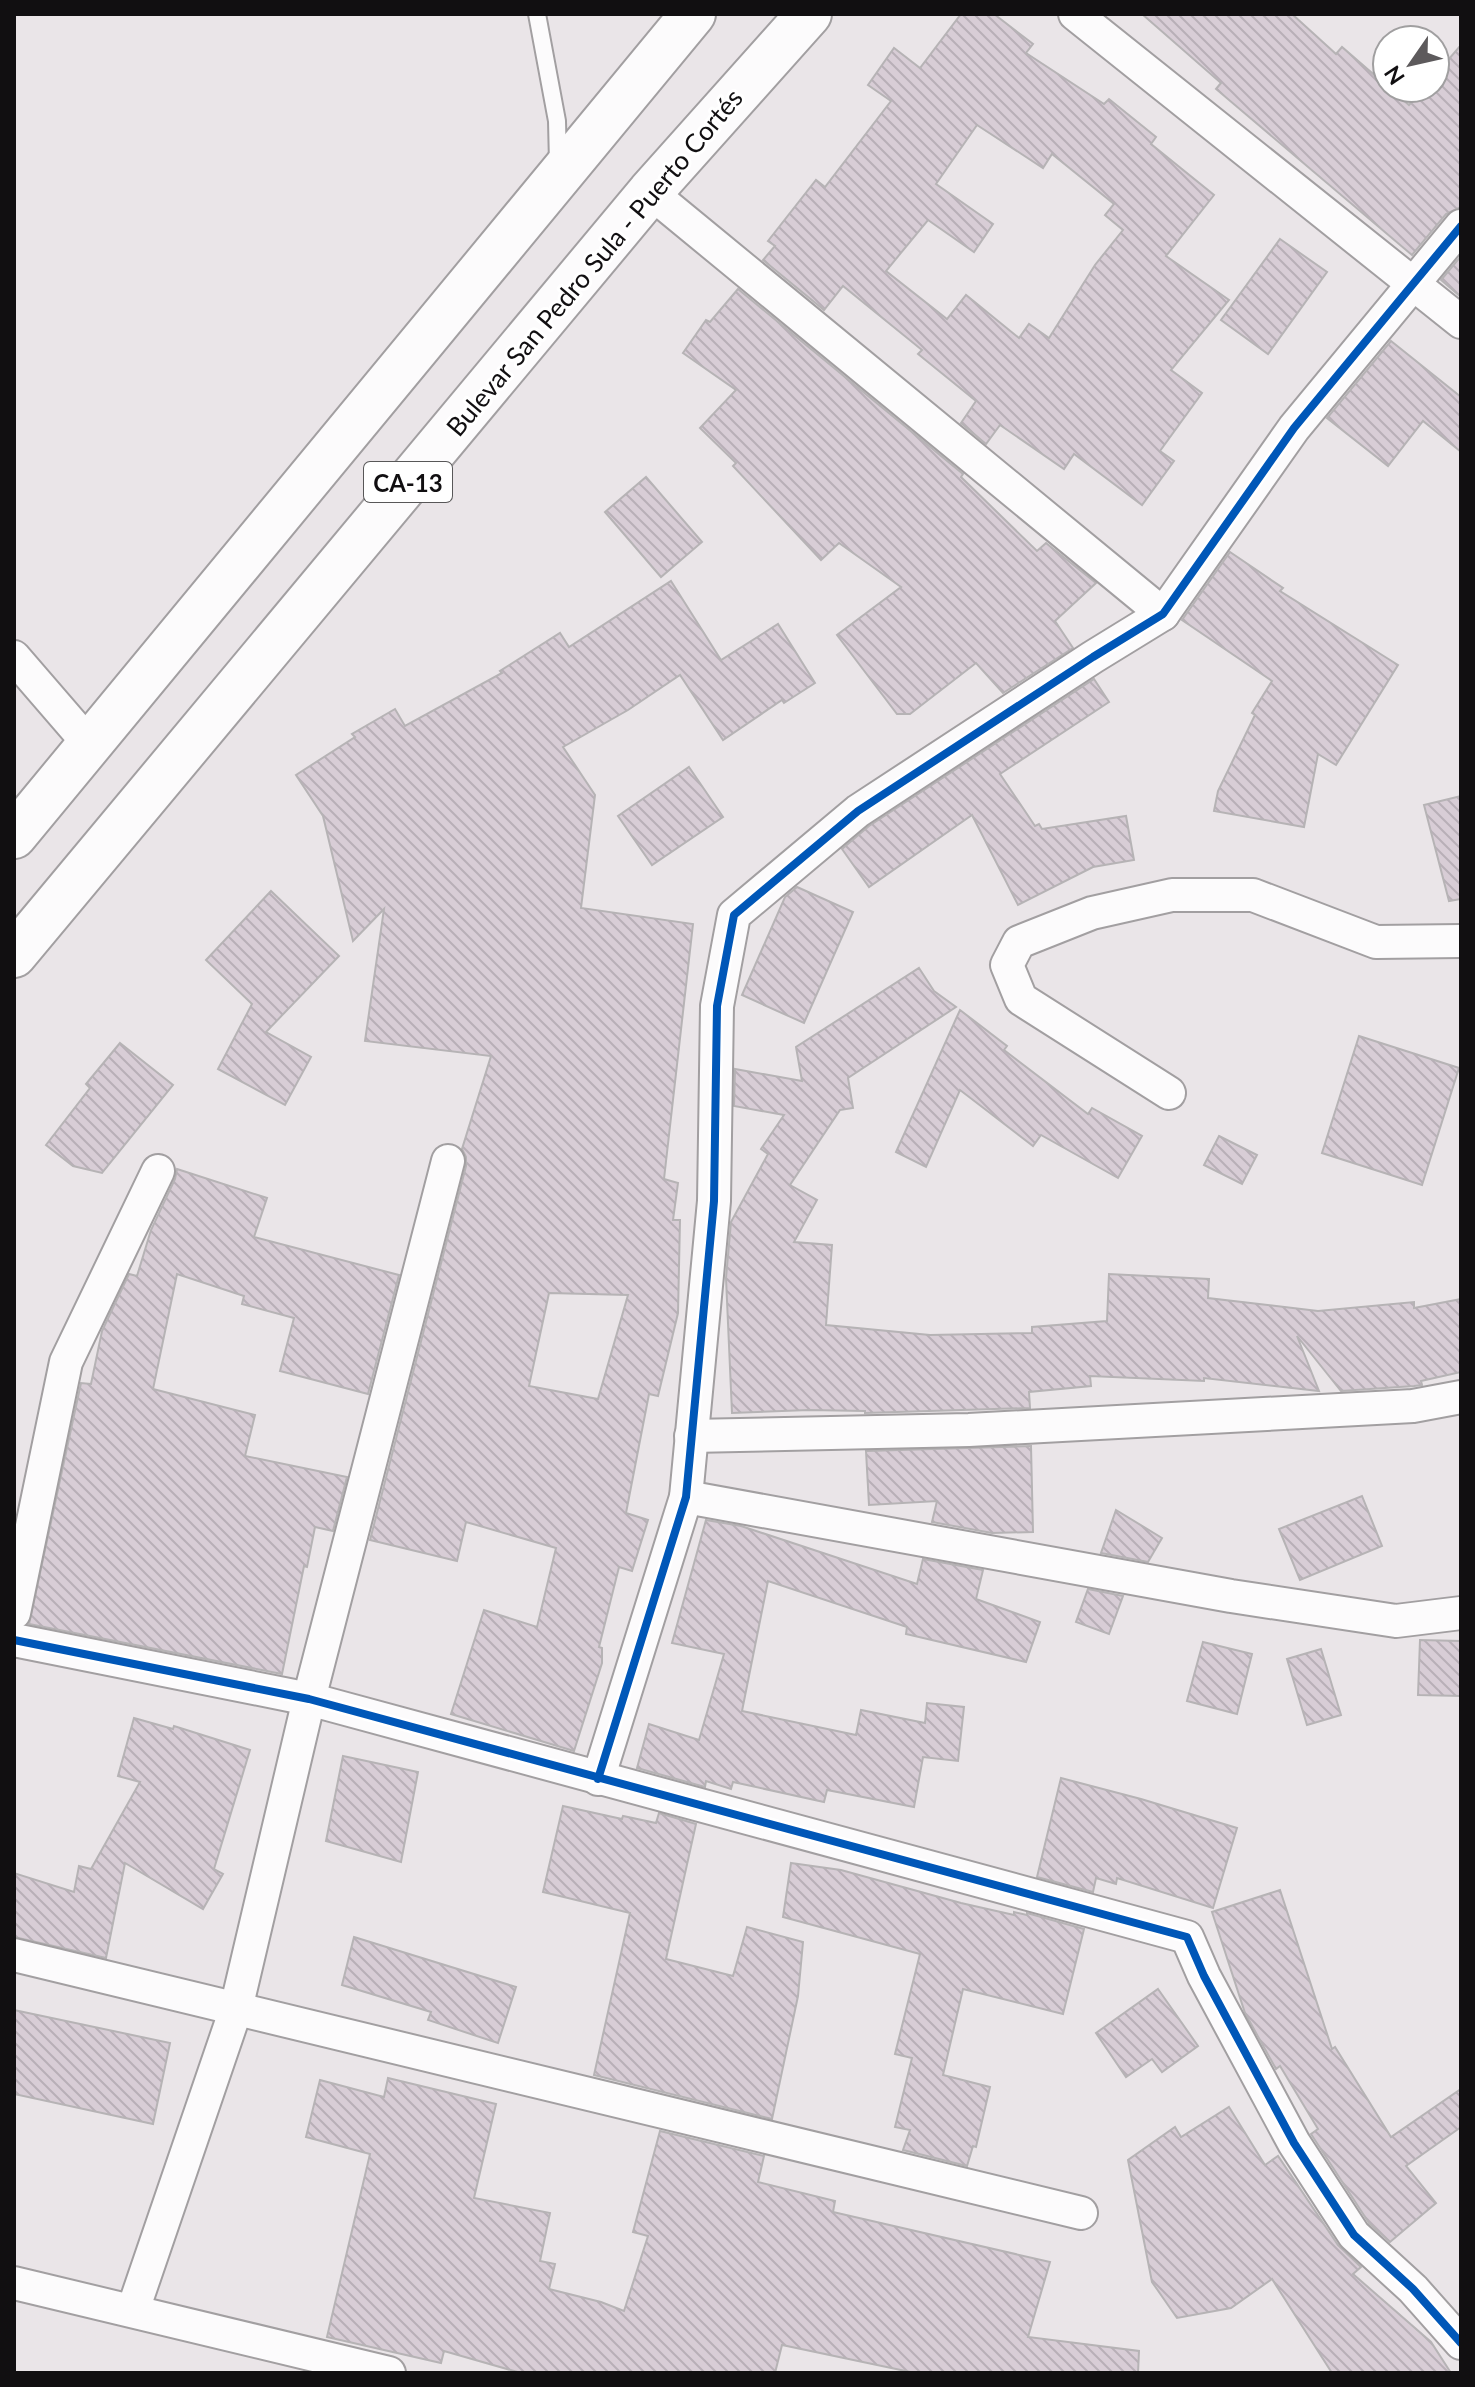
<svg xmlns="http://www.w3.org/2000/svg" width="1475" height="2387" font-family="Lato,sans-serif">
  <style>
    .building { fill: url(#building-back-hatch); stroke: #b6b3b5; stroke-width: 2; fill-rule: evenodd }
    .lines { fill: none; stroke-linecap: round; stroke-linejoin: round }
    .service-casing { stroke: #a29fa1; stroke-width: 20 }
    .minor-casing { stroke: #a29fa1; stroke-width: 36 }
    .trunk-casing { stroke: #a29fa1; stroke-width: 48 }
    .service { stroke: #fcfbfc; stroke-width: 16 }
    .minor { stroke: #fcfbfc; stroke-width: 32 }
    .trunk { stroke: #fcfbfc; stroke-width: 44 }
    .cycleway-casing { stroke: #fff; stroke-width: 13 }
    .cycleway { stroke: #0057b8; stroke-width: 8 }
    .labels { text-anchor: middle; dominant-baseline: central; stroke-width: 6; stroke-linejoin: round; paint-order: stroke }
    .shield { fill: #fff; stroke: #585758; stroke-width: 2 }
    .shield-label { font-size: 24px; font-weight: bold; fill: #110f11 }
    .street-label { font-size: 26px; fill: #110f11; stroke: #fff }
  </style>
  <defs>
    <pattern id="building-back-hatch" width="6" height="6" patternUnits="userSpaceOnUse" patternTransform="scale(2)"><rect width="6" height="6" fill="#d8cdd6"/><path d="M-1 5l2 2M0 0l6 6M5-1l2 2" fill="none" stroke="#b8afb7"/></pattern>
  </defs>
  <rect width="100%" height="100%" fill="#eae5e8"/>
  <g class="building">
    <path d="M961,14h33l39,30 -7,9 78,51 5,-5 47,38 -5,7 63,51 -48,61 63,44 -58,70 31,23 -42,58 14,10 -32,44 -68,-51 -10,15 -64,-44 -14,19 -25,-21 15,-22 -58,-47 4,-4 -79,-64 -19,24 -61,-50 12,-14 -7,-5 48,-61 9,7 66,-86 -23,-16 26,-37 26,20zM977,125l66,43 9,-14 62,50 -9,11 18,15 -28,35 -46,73 -20,-14 -10,14 -53,-43 -19,24 -61,-48 42,-51 46,32 19,-28 -57,-40z"/>
    <polygon points="1142,14 1292,14 1336,54 1342,47 1409,105 1424,88 1435,88 1435,75 1461,45 1461,207 1446,214 1412,255 1216,89 1221,83"/>
    <polygon points="1280,239 1327,272 1268,354 1221,320"/>
    <polygon points="1461,256 1461,297 1441,280"/>
    <polygon points="738,289 963,474 961,477 1037,551 1046,543 1096,583 1055,621 1073,648 1003,693 976,663 910,714 897,714 837,635 901,587 839,543 821,560 733,466 736,463 700,428 736,390 683,353 706,320 710,322"/>
    <polygon points="1391,341 1461,397 1461,452 1423,421 1388,466 1327,418"/>
    <polygon points="646,477 702,542 661,577 605,512"/>
    <polygon points="1230,552 1283,588 1280,591 1398,665 1336,765 1318,754 1304,827 1214,811 1218,791 1255,715 1252,713 1272,681 1182,620"/>
    <path d="M671,581l50,79 57,-36 37,59 -31,20 -2,-3 -59,40 -43,-65 -52,35 -65,37 32,48 -14,113 112,16 -29,255 14,4 -5,37h7l-2,93 -20,83 -9,-2 -23,119 22,7 -16,51 -13,-4 -20,80 3,1v15l-28,88 -123,-37 33,-104 53,17 19,-79 -90,-26 -9,39 -87,-21 96,-374v-9l-4,-8 29,-93 -126,-15 19,-132 -31,32 -30,-125 -27,-41 59,-38 -3,-3 43,-25 10,17 97,-53 -2,-2 60,-38 9,14zM549,1293l79,2 -30,104 -69,-13z"/>
    <polygon points="1094,679 1109,702 1000,774 1035,826 1039,824 1042,829 1126,816 1134,860 1093,867 1018,905 972,815 869,887 842,849 869,826"/>
    <polygon points="689,767 723,817 652,865 618,816"/>
    <polygon points="1461,796 1461,899 1449,901 1424,805"/>
    <polygon points="797,887 853,912 804,1023 742,995 785,897"/>
    <polygon points="271,891 339,956 266,1032 311,1057 285,1105 218,1069 252,1004 206,960"/>
    <polygon points="919,968 934,991 956,1007 848,1078 853,1108 840,1110 790,1185 817,1200 794,1242 832,1245 826,1325 930,1335 1032,1333 1032,1327 1107,1321 1109,1274 1209,1279 1208,1298 1318,1311 1414,1302 1414,1308 1461,1299 1461,1372 1421,1381 1422,1385 1414,1386 1341,1391 1297,1336 1319,1391 1204,1378 1204,1381 1090,1376 1091,1386 1029,1392 1030,1408 865,1413 865,1411 809,1410 732,1413 726,1278 731,1222 768,1154 761,1149 784,1115 734,1106 735,1069 802,1081 796,1047"/>
    <polygon points="960,1010 1007,1046 1004,1050 1088,1114 1092,1108 1142,1136 1118,1178 1041,1135 1033,1146 960,1090 926,1167 896,1152"/>
    <polygon points="1359,1036 1459,1068 1422,1185 1322,1153"/>
    <polygon points="120,1043 173,1085 102,1173 73,1166 46,1145 90,1088 86,1084"/>
    <polygon points="1219,1136 1257,1155 1242,1184 1204,1165"/>
    <polygon points="177,1169 267,1198 254,1237 399,1275 368,1394 280,1371 294,1318 242,1304 244,1296 177,1274 153,1389 255,1415 245,1456 347,1477 333,1531 315,1527 307,1567 304,1566 282,1674 29,1624 81,1383 91,1384 102,1331 129,1274 137,1276 151,1230 175,1179"/>
    <polygon points="1031,1446 1033,1532 992,1533 932,1522 937,1501 869,1505 866,1451"/>
    <polygon points="1362,1496 1382,1546 1300,1580 1279,1529"/>
    <polygon points="1116,1510 1162,1538 1148,1562 1101,1553"/>
    <polygon points="706,1520 741,1526 917,1584 923,1559 983,1570 976,1599 1040,1622 1026,1662 906,1634 907,1627 768,1581 742,1711 856,1735 861,1710 925,1723 927,1703 964,1707 958,1761 923,1757 914,1807 827,1790 824,1802 733,1782 731,1789 706,1781 705,1787 637,1768 649,1724 699,1740 724,1654 672,1643"/>
    <polygon points="1088,1589 1123,1596 1109,1634 1076,1622"/>
    <polygon points="1420,1640 1461,1641 1461,1696 1418,1695"/>
    <polygon points="1203,1642 1252,1654 1237,1714 1187,1701"/>
    <polygon points="1321,1649 1341,1715 1307,1725 1287,1659"/>
    <polygon points="134,1718 173,1729 174,1726 250,1750 214,1869 223,1874 203,1909 125,1863 106,1958 14,1937 14,1873 74,1892 79,1866 91,1869 140,1782 118,1776"/>
    <polygon points="343,1756 418,1772 401,1862 326,1841"/>
    <polygon points="1061,1778 1141,1799 1237,1828 1213,1908 1117,1878 1116,1884 1096,1878 1093,1892 1037,1877"/>
    <polygon points="563,1806 622,1819 623,1816 656,1823 659,1813 696,1824 666,1959 733,1976 747,1927 803,1942 798,1996 772,2119 594,2075 630,1913 543,1892"/>
    <polygon points="791,1863 841,1870 961,1903 1014,1915 1014,1912 1027,1915 1027,1913 1084,1929 1063,2014 963,1989 943,2075 990,2087 976,2147 973,2146 967,2166 903,2150 910,2130 895,2127 912,2058 895,2054 920,1954 783,1917"/>
    <polygon points="1280,1890 1332,2049 1335,2047 1391,2137 1461,2089 1461,2127 1406,2166 1436,2203 1390,2242 1369,2223 1311,2134 1318,2129 1280,2066 1276,2069 1245,2013 1212,1912"/>
    <polygon points="354,1937 516,1987 498,2043 428,2020 431,2012 342,1985"/>
    <polygon points="1158,1989 1198,2046 1162,2072 1152,2059 1126,2077 1096,2033"/>
    <polygon points="14,2010 170,2043 153,2124 14,2094"/>
    <polygon points="388,2078 496,2104 474,2198 550,2213 540,2261 555,2264 549,2289 601,2302 624,2311 648,2236 633,2232 660,2131 764,2156 758,2182 835,2201 833,2212 1050,2262 1028,2337 1139,2351 1138,2373 915,2373 782,2345 775,2373 521,2373 444,2351 441,2363 327,2337 370,2154 306,2137 320,2080 384,2097"/>
    <polygon points="1229,2107 1265,2165 1278,2156 1338,2245 1361,2267 1353,2274 1431,2342 1451,2373 1332,2373 1272,2279 1231,2308 1177,2318 1152,2282 1128,2160 1175,2127 1181,2137"/>
  </g>
  <g class="lines">
    <defs>
      <polyline id="service" points="537,14 557,121 558,163"/>
      <g id="minor">
        <polyline points="1075,14 1461,322"/>
        <polyline points="650,192 1163,614"/>
        <polyline points="14,657 90,745"/>
        <polyline points="1169,1093 1021,999 1007,965 1019,942 1092,913 1172,895 1253,895 1376,942 1461,941"/>
        <polyline points="691,1436 969,1430 1413,1406 1461,1397"/>
        <polyline points="686,1497 1231,1596 1396,1621 1461,1613"/>
        <polyline points="14,1613 66,1362 158,1171"/>
        <polyline points="14,1640 309,1699 1187,1937 1204,1976 1294,2143 1354,2235 1413,2289 1461,2343"/>
        <polyline points="598,1779 686,1497 714,1201 717,1006 734,915 858,811 1093,657 1163,614 1294,428 1461,226"/>
        <polyline points="14,1955 1081,2213"/>
        <polyline points="14,2283 389,2373"/>
        <polyline points="133,2310 236,2009 309,1699 448,1161"/>
      </g>
      <g id="trunk">
        <polyline points="14,836 693,14"/>
        <polyline points="14,955 650,192 809,14"/>
      </g>
    </defs>
    <use href="#service" class="service-casing"/>
    <use href="#minor" class="minor-casing"/>
    <use href="#trunk" class="trunk-casing"/>
    <use href="#service" class="service"/>
    <use href="#minor" class="minor"/>
    <use href="#trunk" class="trunk"/>
    <defs>
      <g id="cycleway">
        <polyline points="14,1640 309,1699 1187,1937 1204,1976 1294,2143 1354,2235 1413,2289 1461,2343"/>
        <polyline points="598,1779 686,1497 714,1201 717,1006 734,915 858,811 1093,657 1163,614 1294,428 1461,226"/>
      </g>
    </defs>
    <use href="#cycleway" class="cycleway-casing"/>
    <use href="#cycleway" class="cycleway"/>
  </g>
  <g class="labels">
    <rect class="shield" x="364" y="462" width="88" height="40" rx="6"/>
    <g class="shield-label">
      <text x="408" y="482">CA-13</text>
    </g>
    <g class="street-label">
      <text transform="translate(594 262) rotate(-50)">Bulevar San Pedro Sula - Puerto Cortés</text>
    </g>
  </g>
  <rect width="1475" height="2387" fill="none" stroke="#110f11" stroke-width="32"/>
  <g transform="translate(1411 64) rotate(236)"><circle r="38" fill="#ffffff" stroke="#a09fa0" stroke-width="2"/>
  <path d="M0-6L14 30L0 20L-14 30Z" fill="#5d5a5c"/>
  <text y="-12" font-size="22" font-weight="bold" text-anchor="middle" fill="#110f11">N</text>
  </g>
</svg>
